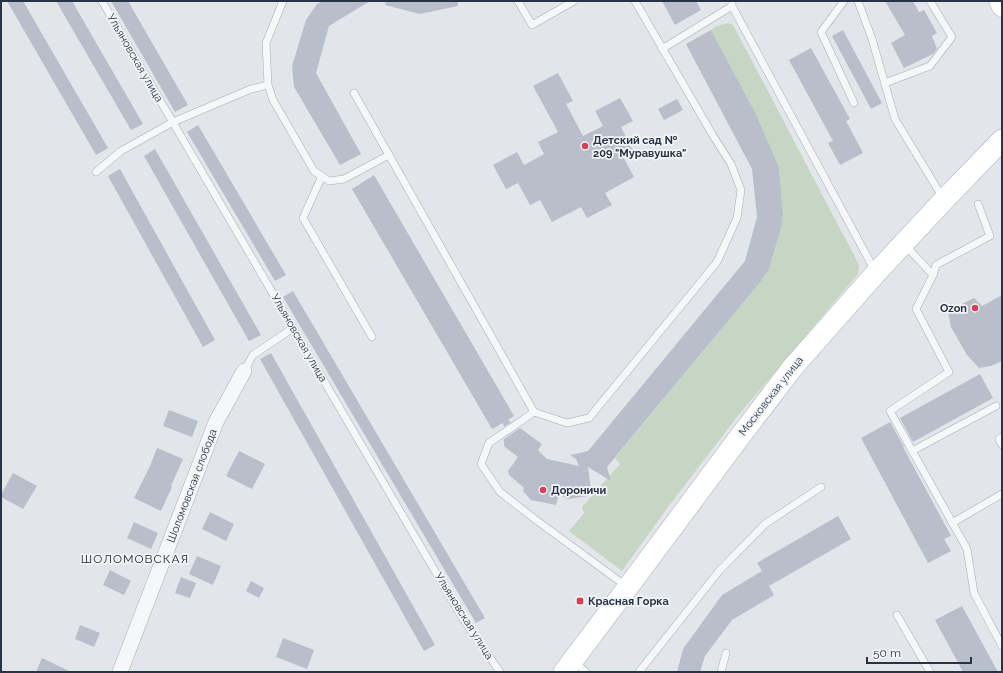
<svg xmlns="http://www.w3.org/2000/svg" width="1003" height="673" font-family="Raleway,sans-serif">
  <style>
    .green { fill: #c7d6c2 }
    .building { fill: #b9bfca }
    .lines { fill: none; stroke-linecap: round; stroke-linejoin: round }
    .lane-casing { stroke: #a6adb6; stroke-width: 8 }
    .street-casing { stroke: #a6adb6; stroke-width: 16 }
    .secondary-casing { stroke: #a6adb6; stroke-width: 22 }
    .lane { stroke: #f5f7f9; stroke-width: 7 }
    .street { stroke: #f5f7f9; stroke-width: 15 }
    .secondary { stroke: #fff; stroke-width: 21 }
    .poi-dot { fill: #d93e56; stroke: #f2f5f8; stroke-width: 1.5 }
    .labels { text-anchor: middle; dominant-baseline: central; stroke-width: 3.5; stroke-linejoin: round; paint-order: stroke }
    .street-label { font-size: 11px; fill: #283345; stroke: #f2f5f8 }
    .poi-label { font-size: 11px; font-weight: bold; fill: #283345; stroke: #f2f5f8; text-anchor: start }
    .neighbourhood-label { font-size: 12px; letter-spacing: 1px; fill: #1b2436; stroke: #f2f5f8 }
  </style>
  <rect width="100%" height="100%" fill="#e2e6eb"/>
  <path class="green" d="M728,23l5,2c41,77 81,155 122,232l4,9 -1,8 -121,143 -69,90 -46,64 -53,-40 15,-18 -2,-6 38,-43 -5,-6 147,-178 7,-11 13,-44 1,-11 -4,-47 -23,-53 -45,-84 6,-4z"/>
  <g class="building">
    <polygon points="7,1 23,1 108,148 96,155"/>
    <polygon points="56,1 72,1 143,124 131,130"/>
    <polygon points="111,1 128,1 188,105 175,112"/>
    <polygon points="323,1 370,1 329,26 316,73 361,154 340,165 294,87 292,66 306,20 317,4"/>
    <polygon points="386,1 458,1 458,6 420,14 385,5"/>
    <polygon points="662,1 696,1 701,10 675,25"/>
    <polygon points="885,1 913,1 919,12 924,10 937,33 932,36 937,49 933,54 904,68 891,43 905,35"/>
    <polygon points="711,30 756,114 779,167 783,214 782,225 769,269 762,280 607,467 611,481 588,467 591,490 588,496 568,499 559,494 556,505 531,500 523,491 524,488 509,475 508,471 518,457 504,446 504,439 520,428 542,444 538,450 547,459 579,466 576,459 570,455 588,451 745,261 757,217 752,169 686,44"/>
    <polygon points="843,30 882,103 871,109 832,36"/>
    <polygon points="811,48 850,119 846,121 863,153 840,165 828,143 833,141 789,60"/>
    <polygon points="558,73 573,101 566,104 583,136 603,126 595,111 620,98 633,121 621,127 632,149 622,155 634,177 605,193 612,205 587,218 581,207 552,222 540,200 530,205 518,183 506,189 493,165 517,152 524,165 544,154 538,142 558,132 533,86"/>
    <polygon points="677,99 683,110 664,120 658,109"/>
    <polygon points="198,125 286,275 275,281 187,132"/>
    <polygon points="155,149 261,335 249,341 144,156"/>
    <polygon points="120,169 215,340 203,347 108,176"/>
    <polygon points="374,175 514,416 508,420 511,422 504,427 503,423 492,429 352,189"/>
    <polygon points="293,291 485,618 476,623 283,297"/>
    <polygon points="1002,295 1002,361 991,366 979,368 967,355 951,327 948,311 974,298 982,306"/>
    <polygon points="271,353 435,645 424,651 260,359"/>
    <polygon points="980,374 993,398 913,442 900,418"/>
    <polygon points="169,410 198,421 192,437 163,426"/>
    <polygon points="890,422 904,447 903,447 951,536 944,539 951,551 928,563 861,438"/>
    <polygon points="157,448 183,459 171,486 172,487 161,511 134,498 150,466"/>
    <polygon points="239,451 265,464 252,489 226,476"/>
    <polygon points="13,473 37,486 23,509 1,497 1,495"/>
    <polygon points="210,512 234,524 226,541 202,529"/>
    <polygon points="838,516 851,539 769,586 774,595 732,620 705,656 700,672 677,672 683,649 722,595 762,571 757,563"/>
    <polygon points="134,522 158,533 151,549 127,538"/>
    <polygon points="197,556 221,566 213,585 189,574"/>
    <polygon points="110,570 131,581 124,595 103,585"/>
    <polygon points="181,577 196,583 190,598 175,593"/>
    <polygon points="251,581 264,588 259,598 246,591"/>
    <polygon points="962,606 998,672 963,672 935,620"/>
    <polygon points="80,625 100,633 94,647 75,639"/>
    <polygon points="283,638 314,650 307,669 276,657"/>
    <polygon points="42,658 71,672 36,672"/>
  </g>
  <g class="lines">
    <defs>
      <g id="lane">
        <polyline points="102,1 463,619 500,672"/>
        <polyline points="518,1 532,25 574,1"/>
        <polyline points="732,1 732,6 875,271"/>
        <polyline points="844,1 821,32 854,103"/>
        <polyline points="858,1 872,39 895,119 943,198"/>
        <polyline points="662,49 732,6"/>
        <polyline points="885,83 930,66 952,37 930,1"/>
        <polyline points="268,85 266,43 283,1"/>
        <polyline points="354,93 534,412 567,423 589,418 717,262 737,218 741,190 731,164 712,134 635,1"/>
        <polyline points="96,172 121,151 173,122 251,89 268,85 273,100 314,171 329,181 344,179 389,155"/>
        <polyline points="322,176 303,218 372,337"/>
        <polyline points="978,204 990,236 936,265 933,275 916,309 949,372 890,411 967,549 974,593 1002,646"/>
        <polyline points="905,245 933,275"/>
        <polyline points="244,371 253,355 293,328"/>
        <polyline points="534,412 489,443 481,464 500,492 536,520 626,586"/>
        <polyline points="1002,437 999,439 1002,445"/>
        <polyline points="912,451 996,406"/>
        <polyline points="952,523 1002,494"/>
        <polyline points="897,615 930,672"/>
        <polyline points="575,662 586,672"/>
        <polyline points="639,672 719,571 765,524 821,487"/>
        <polyline points="721,672 726,653"/>
      </g>
      <polyline id="street" points="120,672 216,422 244,371"/>
      <g id="secondary">
        <polyline points="1000,1 1002,6"/>
        <polyline points="564,672 637,575 741,435 793,367 876,273 944,200 1002,140"/>
      </g>
    </defs>
    <use href="#lane" class="lane-casing"/>
    <use href="#street" class="street-casing"/>
    <use href="#secondary" class="secondary-casing"/>
    <use href="#lane" class="lane"/>
    <use href="#street" class="street"/>
    <use href="#secondary" class="secondary"/>
  </g>
  <g class="poi-dot">
    <circle cx="585" cy="146" r="4"/>
    <circle cx="975" cy="308" r="4"/>
    <circle cx="543" cy="490" r="4"/>
    <rect x="576" y="597" width="8" height="8" rx="2"/>
  </g>
  <g class="labels">
    <g class="street-label">
      <text transform="translate(135 58) rotate(60)">Ульяновская улица</text>
      <text transform="translate(299 338) rotate(60)">Ульяновская улица</text>
      <text transform="translate(771 396) rotate(-52)">Московская улица</text>
      <text transform="translate(192 486) rotate(-69)">Шоломовская слобода</text>
      <text transform="translate(464 616) rotate(58)">Ульяновская улица</text>
    </g>
    <g class="poi-label">
      <text x="593" y="140">Детский сад №<tspan x="593" dy="13">209 "Муравушка"</tspan></text>
      <text x="967" y="308" text-anchor="end">Ozon</text>
      <text x="551" y="490">Дороничи</text>
      <text x="588" y="601">Красная Горка</text>
    </g>
    <g class="neighbourhood-label">
      <text x="135" y="559">ШОЛОМОВСКАЯ</text>
    </g>
  </g>
  <rect width="1003" height="673" fill="none" stroke="#283345" stroke-width="4"/>
  <path d="M867 657v6h104v-6" fill="none" stroke="#283345" stroke-width="2"/>
  <text x="873" y="657" font-size="12" fill="#283345" stroke="#f2f5f8" stroke-width="3" paint-order="stroke">50 m</text>
</svg>
